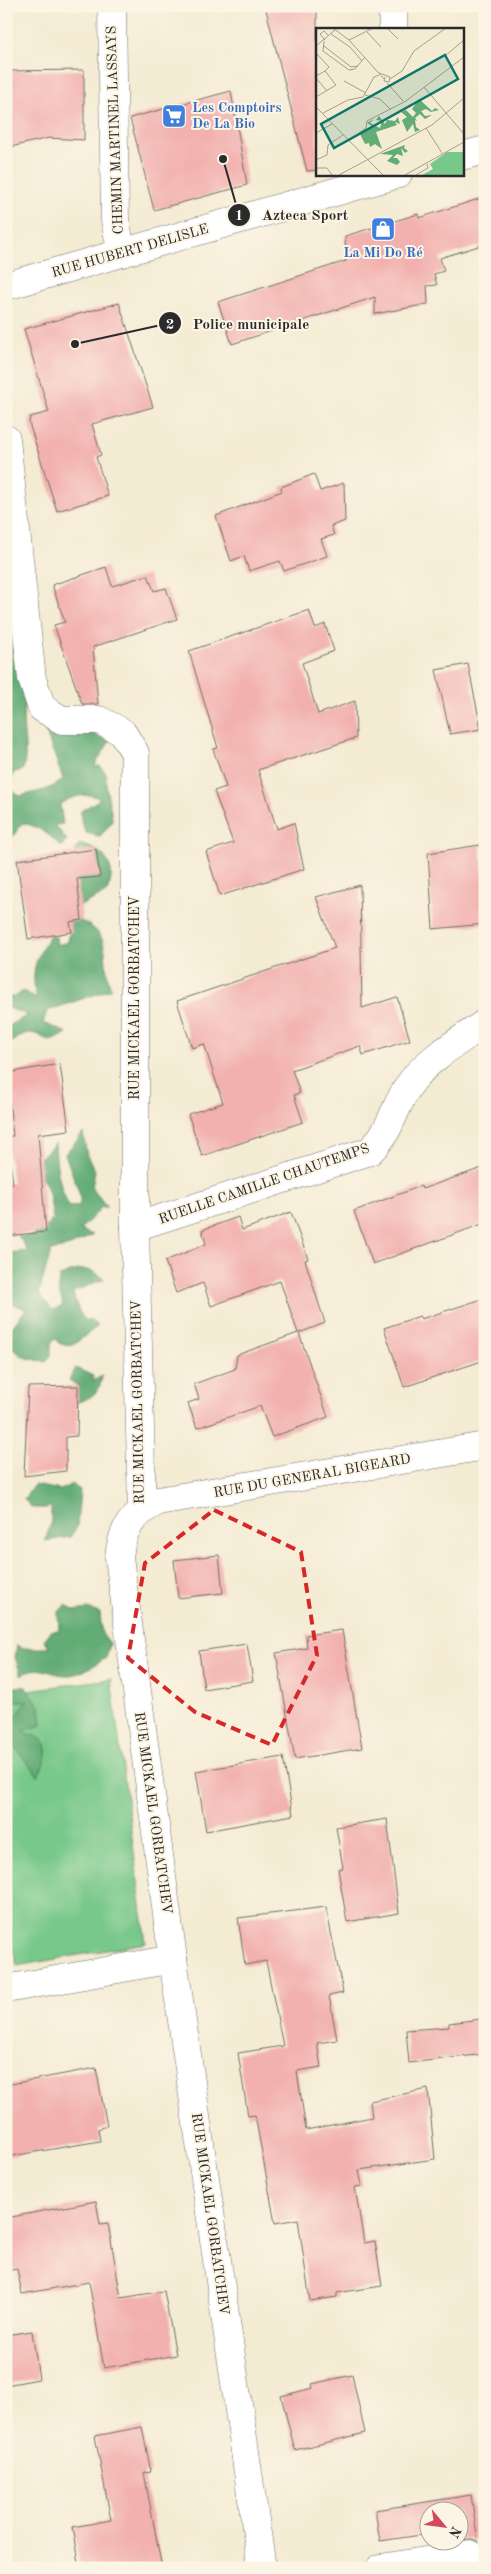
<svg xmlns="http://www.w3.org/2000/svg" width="491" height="2574" font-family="'Old Standard TT',serif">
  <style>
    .green { fill: #78c88a; stroke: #527a5a }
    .forest { fill: #62ac76; stroke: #466c50 }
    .building { fill: #f2b1af }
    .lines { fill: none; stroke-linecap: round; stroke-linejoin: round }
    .minor-casing { stroke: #716e66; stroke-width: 29 }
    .secondary-casing { stroke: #716e66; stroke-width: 29 }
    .minor { stroke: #fff; stroke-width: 28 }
    .secondary { stroke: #fff; stroke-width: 28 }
    .marked { fill: none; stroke: #d62828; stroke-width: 4; stroke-dasharray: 10 6; stroke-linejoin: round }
    .labels { text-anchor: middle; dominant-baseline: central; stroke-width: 4; stroke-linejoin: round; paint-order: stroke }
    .shop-label { font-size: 14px; font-weight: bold; fill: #366cbe; stroke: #fcf5e5; text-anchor: start }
    .street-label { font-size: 14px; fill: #2b2b2b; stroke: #fcf5e5 }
    .inset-road { fill: none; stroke: #a49e90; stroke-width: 1 }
    .view { fill: #0f766e; fill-opacity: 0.15; stroke: #0f766e; stroke-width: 2.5 }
    .inset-edge { fill: none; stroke: #2b2b2b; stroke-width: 2.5 }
    .leader { fill: none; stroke: #2b2b2b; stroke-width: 2 }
    .callout-dot { fill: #2b2b2b; stroke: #fcf5e5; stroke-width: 2 }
    .mark-label { font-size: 15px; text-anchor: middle; font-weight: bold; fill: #fff }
    .callout-label { font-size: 15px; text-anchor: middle; font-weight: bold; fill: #2b2b2b; stroke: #fcf5e5; stroke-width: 4; stroke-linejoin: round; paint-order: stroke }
  </style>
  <rect width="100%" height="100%" fill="#fcf5e5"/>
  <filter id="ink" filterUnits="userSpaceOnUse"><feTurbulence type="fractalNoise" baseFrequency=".02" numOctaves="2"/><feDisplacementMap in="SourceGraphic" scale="10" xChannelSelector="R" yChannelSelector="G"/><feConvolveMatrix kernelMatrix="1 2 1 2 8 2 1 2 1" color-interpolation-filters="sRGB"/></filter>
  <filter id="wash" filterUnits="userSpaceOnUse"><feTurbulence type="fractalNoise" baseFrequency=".0096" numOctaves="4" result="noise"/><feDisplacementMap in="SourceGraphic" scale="20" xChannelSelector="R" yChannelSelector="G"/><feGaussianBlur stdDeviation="1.12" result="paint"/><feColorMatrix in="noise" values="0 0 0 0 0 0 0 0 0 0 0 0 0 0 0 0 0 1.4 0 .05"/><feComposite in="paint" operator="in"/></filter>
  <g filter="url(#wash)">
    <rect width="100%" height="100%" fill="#f4ebd3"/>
    <polygon class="green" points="111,1679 146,1943 17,1966 6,1909 6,1693"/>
    <g class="forest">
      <path d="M6,573l16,23 4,104c-8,22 4,48 -3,70l-9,2 -6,16 12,8c17,-5 31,-5 43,-17l-19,-52 44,-1c5,10 12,12 23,13l-17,28 6,-1 6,7c-2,17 6,33 6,49l-12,14 -14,-3 -5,-13v-9l19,-12c-12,-8 -29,-2 -40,5l3,20 -8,1 12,15 -6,7c-9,-11 -24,-22 -39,-24l-14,21 -2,10z"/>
      <path d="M79,844c25,5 41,23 27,49l-32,16 -12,-29z"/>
      <path d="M72,918c45,14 27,35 39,71l-64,22 -4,12 24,10c-27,16 -16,3 -36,0 -10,-1 -16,9 -25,12v-18l22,-12 -22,-8v-11l9,1 8,-6 14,8c-7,-27 -2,-39 12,-63l7,1 1,8 11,-3z"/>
      <path d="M83,1133l4,23 8,14 -3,18 15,19h-5l-22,23 13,5 -23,11 -19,5 -12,42 13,17 11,-4 -5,-19 1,-10c16,-8 30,-12 45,2l-31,13c3,12 5,19 13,29l6,-1 6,6 -25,19 -13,-1 -4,-6 -5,5v12l-5,7 -23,-5 -17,-15 3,-11 17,-22 -20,-8v-48l22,-2 -10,-15c15,3 26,-6 35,-17 -4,-23 -2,-32 -19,-51l6,-10 15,-15c1,23 4,43 14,64l11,-2v-10l-15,-41z"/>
      <path d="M76,1368l17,8v5l9,-5c-2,18 -12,23 -28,27l4,-17 -9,-6z"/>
      <polygon points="72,1484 80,1490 77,1527 70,1537 45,1541 51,1523 51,1506 47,1508 32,1508 24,1499 34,1485 61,1490"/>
      <path d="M65,1605l10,6 13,-2 12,4 2,21 8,9 -4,15c-10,6 -24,16 -36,17 -21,1 -29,-13 -49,0l-6,-18 2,-12 4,3h28l-5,-8 7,-9 8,-1 -1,-17z"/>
      <path d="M6,1687h20l14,20 2,18 -19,6c5,4 14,4 18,8 11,10 2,27 -3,37l-23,-29 -9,-3v-22l9,-4 12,-17h-21z"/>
    </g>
    <g id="blocks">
      <g class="building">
        <polygon points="265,6 317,6 317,170 307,171"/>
        <polygon points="84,70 84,140 49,138 6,148 6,71"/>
        <polygon points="231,91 247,185 154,210 130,118"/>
        <polygon points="485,197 485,244 440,258 444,271 434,274 437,285 427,286 428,304 375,314 375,297 232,344 218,302 346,261 345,236 418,214 419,218"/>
        <polygon points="119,303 153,407 92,424 101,455 96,457 108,496 57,511 29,423 30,417 49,412 24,329"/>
        <polygon points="314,474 320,491 344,483 345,521 331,526 334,535 321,539 327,556 284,571 280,561 249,571 244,556 231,561 216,516 282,491 281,487"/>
        <polygon points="106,567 112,586 148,575 154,591 166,588 177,619 93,647 98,704 82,704 54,625 65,622 52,585"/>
        <polygon points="309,610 315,628 325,624 334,651 302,663 318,714 355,701 356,738 258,770 277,829 294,823 304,869 220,896 206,852 233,843 214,791 226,787 213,749 218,748 189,651"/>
        <polygon points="468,664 481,729 450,734 436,670"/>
        <polygon points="480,845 485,886 485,924 433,929 428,853"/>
        <polygon points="96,849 100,877 77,879 82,920 70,922 72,932 28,939 17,860"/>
        <polygon points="360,885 362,1008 397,997 410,1040 363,1055 360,1046 292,1070 300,1093 294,1095 303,1122 202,1156 188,1114 223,1103 204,1044 192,1048 177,1001 335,948 316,897"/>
        <polygon points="60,1064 69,1130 38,1134 46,1232 6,1236 6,1184 13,1183 6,1136 13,1136 6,1073"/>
        <polygon points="485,1167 485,1223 373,1264 354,1211 421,1186 422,1189"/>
        <polygon points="291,1212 308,1259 305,1260 325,1323 299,1333 328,1417 272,1437 260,1406 197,1428 188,1403 199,1399 194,1384 235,1369 237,1355 298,1333 280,1281 211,1306 203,1283 176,1293 165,1261 206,1244 202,1230 238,1217 242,1230"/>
        <polygon points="485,1298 485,1360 404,1387 384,1328 420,1316 421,1319"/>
        <polygon points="78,1386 77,1436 66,1437 66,1471 24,1476 28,1387"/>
        <polygon points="219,1555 223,1593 178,1598 174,1560"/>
        <polygon points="342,1630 362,1748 295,1759 276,1653 307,1648 306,1635"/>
        <polygon points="247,1644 253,1681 204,1689 199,1651"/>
        <polygon points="283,1757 293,1815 206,1831 196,1771"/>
        <polygon points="387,1819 399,1913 347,1922 338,1869 343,1868 336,1827"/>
        <polygon points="326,1907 343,1993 329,1996 337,2040 317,2043 321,2067 297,2071 306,2130 372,2117 370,2101 428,2089 435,2159 359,2170 362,2186 355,2187 364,2243 375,2241 382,2286 337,2293 337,2297 310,2301 298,2219 275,2223 255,2115 248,2116 238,2053 283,2046 266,1961 245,1965 238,1918"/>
        <polygon points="481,2019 485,2054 409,2063 406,2030 449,2027 449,2023"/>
        <polygon points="96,2068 107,2126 98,2129 100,2141 6,2157 6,2085"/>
        <polygon points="96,2201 100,2224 108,2223 121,2298 164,2291 176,2355 104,2368 89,2282 22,2294 17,2269 6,2271 6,2218"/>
        <polygon points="32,2331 39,2379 6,2385 6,2335"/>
        <polygon points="352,2375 365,2433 295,2450 281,2396 313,2388 312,2384"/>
        <polygon points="142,2427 151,2472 144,2473 162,2568 80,2568 73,2527 111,2520 95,2436"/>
        <polygon points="471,2495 478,2542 473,2539 458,2540 458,2512 428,2512 428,2534 380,2541 375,2510"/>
      </g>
    </g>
  </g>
  <g filter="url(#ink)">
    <use href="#blocks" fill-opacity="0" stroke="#716e66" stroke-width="1"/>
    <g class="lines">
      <defs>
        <g id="minor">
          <polyline points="112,6 115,220 122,253"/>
          <polyline points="393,29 393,6"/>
          <polyline points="6,439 32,679 42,708 62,720 99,720 122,732 135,753 135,1227 142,1509"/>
          <path d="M135,1227l235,-76c24,-23 23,-46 42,-70 18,-24 48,-40 73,-58"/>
          <polyline points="6,1989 173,1959"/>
          <path d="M262,2568l-89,-609 -54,-402c3,-29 14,-43 39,-56l327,-55"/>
          <polyline points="381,2568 469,2554 483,2568"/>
        </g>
        <g id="secondary">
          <polyline points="462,156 485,150"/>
          <polyline points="6,286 398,174"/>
        </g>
      </defs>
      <use href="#minor" class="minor-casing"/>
      <use href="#secondary" class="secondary-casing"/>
      <use href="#minor" class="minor"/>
      <use href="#secondary" class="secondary"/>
    </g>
  </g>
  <path class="marked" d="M214,1510l87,42 16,103 -45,90 -77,-33 -67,-54 17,-95z"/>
  <defs>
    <symbol id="supermarket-square" viewBox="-11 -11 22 22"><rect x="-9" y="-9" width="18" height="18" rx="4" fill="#3f7fe0" stroke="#fcf5e5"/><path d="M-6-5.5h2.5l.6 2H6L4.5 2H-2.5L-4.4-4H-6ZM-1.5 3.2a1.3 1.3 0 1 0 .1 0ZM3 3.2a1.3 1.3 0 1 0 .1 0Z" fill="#fff"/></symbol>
    <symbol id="shop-square" viewBox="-11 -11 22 22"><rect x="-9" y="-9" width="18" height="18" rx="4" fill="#3f7fe0" stroke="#fcf5e5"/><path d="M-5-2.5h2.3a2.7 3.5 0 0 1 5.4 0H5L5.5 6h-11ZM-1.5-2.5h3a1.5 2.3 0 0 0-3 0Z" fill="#fff"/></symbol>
  </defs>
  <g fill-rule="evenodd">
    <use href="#supermarket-square" x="160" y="102" width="28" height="28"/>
    <use href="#shop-square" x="369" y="215" width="28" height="28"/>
  </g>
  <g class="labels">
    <g class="shop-label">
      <text x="192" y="108">Les Comptoirs<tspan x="192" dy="16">De La Bio</tspan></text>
      <text x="383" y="253" text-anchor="middle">La Mi Do Ré</text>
    </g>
    <g class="street-label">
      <text transform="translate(115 130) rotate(-92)">CHEMIN MARTINEL LASSAYS</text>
      <text transform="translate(130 251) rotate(-16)">RUE HUBERT DELISLE</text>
      <text transform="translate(135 998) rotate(-90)">RUE MICKAEL GORBATCHEV</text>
      <text transform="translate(264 1184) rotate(-19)">RUELLE CAMILLE CHAUTEMPS</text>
      <text transform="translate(138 1402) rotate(-91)">RUE MICKAEL GORBATCHEV</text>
      <text transform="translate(312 1476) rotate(-10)">RUE DU GENERAL BIGEARD</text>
      <text transform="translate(153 1813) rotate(82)">RUE MICKAEL GORBATCHEV</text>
      <text transform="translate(210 2214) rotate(82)">RUE MICKAEL GORBATCHEV</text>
    </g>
  </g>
  <g transform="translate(316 28)">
    <rect width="148" height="148" fill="#f4ebd3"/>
    <path d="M131,124h16v23h-41l11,-6 -3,-5z" fill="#78c88a"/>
    <path d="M103,71l13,12 3,-3 4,2 -8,2 -5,-3 -5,2 4,5 7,-1 -7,4 -5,-5 -5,4 2,3 -2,-1 1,7 4,3 -5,2 -2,-8 -6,8 -5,-12 5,-3 -6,-5 5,-2 7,7 3,-4 -4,-4zM63,88l6,8 2,-4 8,1 3,-4 2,7 -5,-2 2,3 -21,7 6,17 -7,-5 -5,3 -1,-4 -4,1 -5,-10 12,-8 -5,-3 7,-4 -4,4 10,5 2,-7 -6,-1zM89,117l-1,3 4,3 -3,2 -4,-5 2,8 -6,-2 -4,4h4l3,4 -3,3 -10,-4 6,-6 -13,-1z" fill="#62ac76"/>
    <path class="inset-road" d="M17,0l16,12 35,39M71,0l11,11M51,4l14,15M15,6l19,13 12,14M9,12l-5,-6 4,-3 5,5M33,12l24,-12M8,13l-1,10 26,19 6,-1 10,-12M0,18l19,-16M8,18l27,21 7,-1M0,25l13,14 -4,4M136,38l-7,-10 19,-16M63,45l11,4 -1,5 -5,-1 1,-4M0,48l9,-5 11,14 -20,12M0,50l11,13M74,51l12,-8 12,-20 32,-23M28,53l22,12M71,55l16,18M108,59l40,47M49,67l15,4 10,10M0,79l67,68M7,85l25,-13 15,-3 11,-20 5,-2M110,100l16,25M0,105l16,-9M32,113l18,-13 1,-7 39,-20 58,-44M0,132l11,-5 1,-10 15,-10M0,140h11l5,7M23,147l93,-50 32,-27M89,147l59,-33M100,147l12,-7 -1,-4"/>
    <path class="view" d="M129,27l13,24 -124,69 -13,-24z"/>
    <rect width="148" height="148" class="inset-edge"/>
  </g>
  <path class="leader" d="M223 159L239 215M75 344L170 323"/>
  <g class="callout-dot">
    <circle cx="223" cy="159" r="5"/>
    <circle cx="75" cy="344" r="5"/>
    <circle cx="239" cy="215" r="12"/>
    <circle cx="170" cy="323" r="12"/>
  </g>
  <g class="mark-label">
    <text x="239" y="220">1</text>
    <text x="170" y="329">2</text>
  </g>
  <g class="callout-label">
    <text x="305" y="220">Azteca Sport</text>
    <text x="251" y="329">Police municipale</text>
  </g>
  <rect width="491" height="2574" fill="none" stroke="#fcf5e5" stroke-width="25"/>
  <g transform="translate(444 2526) rotate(119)"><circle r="24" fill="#fcf5e5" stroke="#a8a49b"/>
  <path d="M0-4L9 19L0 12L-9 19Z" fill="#d1495b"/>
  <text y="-8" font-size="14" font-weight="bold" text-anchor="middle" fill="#2b2b2b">N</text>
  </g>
</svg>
